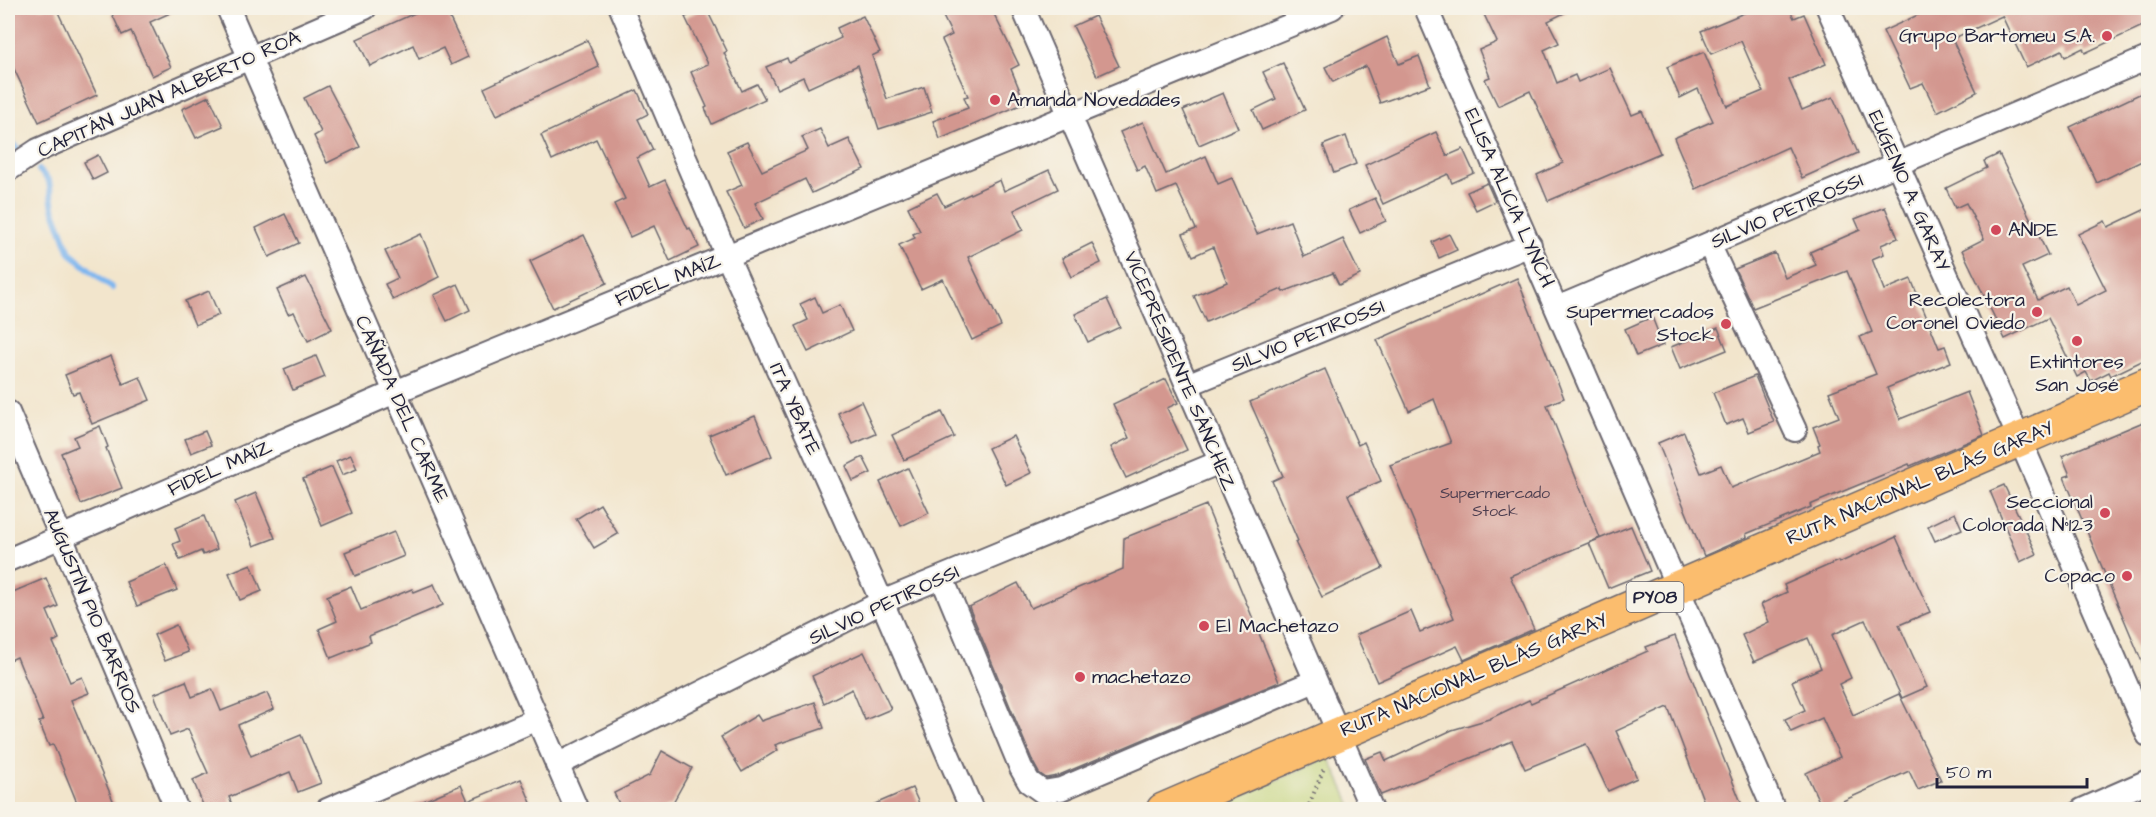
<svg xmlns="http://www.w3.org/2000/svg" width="2156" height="817" font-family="'Architects Daughter',sans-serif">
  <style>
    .green { fill: #bfd174; stroke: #707a58; stroke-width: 1.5 }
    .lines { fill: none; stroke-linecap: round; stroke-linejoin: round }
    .stream { stroke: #7eb6ee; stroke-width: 6 }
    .building { fill: #d3978f }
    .minor-casing { stroke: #6b666e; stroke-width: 26 }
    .highway-casing { stroke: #6b666e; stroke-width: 36 }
    .path { stroke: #6b666e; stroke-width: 4; stroke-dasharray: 1.5 4.5; stroke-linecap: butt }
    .minor { stroke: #fff; stroke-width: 22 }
    .highway { stroke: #fbbd6e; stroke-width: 33 }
    .poi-dot { fill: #d1495b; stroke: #f7f3e8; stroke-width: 2 }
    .labels { text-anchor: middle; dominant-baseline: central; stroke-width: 4.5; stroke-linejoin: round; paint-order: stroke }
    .number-label { font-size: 16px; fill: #4e3f50 }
    .shield { fill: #f7f3e8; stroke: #62616f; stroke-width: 1.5 }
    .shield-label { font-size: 18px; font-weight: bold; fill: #22223b }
    .poi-label { font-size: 20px; fill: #22223b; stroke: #f7f3e8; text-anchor: end }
    .street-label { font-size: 20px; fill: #22223b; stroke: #f7f3e8 }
  </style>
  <rect width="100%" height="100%" fill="#f7f3e8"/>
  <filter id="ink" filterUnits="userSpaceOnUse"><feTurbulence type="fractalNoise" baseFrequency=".0167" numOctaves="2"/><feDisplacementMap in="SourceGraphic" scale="12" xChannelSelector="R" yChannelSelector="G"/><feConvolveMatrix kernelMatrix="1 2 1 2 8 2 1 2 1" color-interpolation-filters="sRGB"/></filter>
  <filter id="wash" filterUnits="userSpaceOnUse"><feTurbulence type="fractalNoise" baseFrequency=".008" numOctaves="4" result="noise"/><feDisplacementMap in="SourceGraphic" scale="24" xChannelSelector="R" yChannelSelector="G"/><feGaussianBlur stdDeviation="1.35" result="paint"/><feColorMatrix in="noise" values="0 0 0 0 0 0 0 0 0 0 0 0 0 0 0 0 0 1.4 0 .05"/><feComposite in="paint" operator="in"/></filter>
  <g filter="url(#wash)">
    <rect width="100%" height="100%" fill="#f2e5cc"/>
    <polygon class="green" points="1329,757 1353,809 1211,809"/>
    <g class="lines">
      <g class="stream">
        <polyline points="8,139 23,153"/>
        <polyline points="39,170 49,181 53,208 70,253 112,288"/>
      </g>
    </g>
    <g id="blocks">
      <g class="building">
        <polygon points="8,8 56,8 97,95 39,122 8,56"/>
        <polygon points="126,8 181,8 150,22 171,67 152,76 131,31 122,35 112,14"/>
        <polygon points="426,8 445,8 468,57 451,65 443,48 419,59 413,45 370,66 357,39"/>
        <polygon points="706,8 727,51 724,53 742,91 757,84 765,99 712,124 705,108 707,107 691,72 708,64 685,17"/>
        <polygon points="939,8 991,8 1019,65 1011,69 1025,103 940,139 933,121 968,108 964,97 968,96 942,40 952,35"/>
        <polygon points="1481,8 1574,8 1548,21 1559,43 1544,50 1557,83 1575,75 1578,82 1610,68 1632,115 1642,111 1660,153 1548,201 1537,175 1563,163 1530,91 1498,106 1485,79 1490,77 1479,50 1497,42"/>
        <polygon points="1756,8 1789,8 1794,18 1804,14 1826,64 1789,80 1802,110 1833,97 1858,153 1802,178 1788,147 1696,189 1674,138 1713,121 1698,89 1680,98 1667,67 1704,52 1727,106 1763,91 1741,41 1711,54 1701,31"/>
        <polygon points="1933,8 2139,8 2147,24 2085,53 2083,48 2065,57 2062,50 2026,67 2002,16 1952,39 1977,92 1937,112 1923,83 1910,88 1883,31"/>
        <polygon points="863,16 880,52 872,56 887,99 924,87 932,112 879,129 858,65 808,88 803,77 777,89 766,67 787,58 789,63 841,38 837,28"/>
        <polygon points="1095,16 1119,66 1097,76 1073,26"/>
        <polygon points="1387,37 1399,64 1419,56 1430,85 1380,103 1366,66 1333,82 1325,67"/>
        <polygon points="587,40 599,67 497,115 484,88"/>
        <polygon points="1283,63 1305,110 1262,130 1253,110 1276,99 1263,72"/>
        <polygon points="328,86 360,147 327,163 314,136 321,132 304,98"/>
        <polygon points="637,90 648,114 638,119 653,150 637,158 650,187 665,180 688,229 690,228 699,247 670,261 654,226 630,237 614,204 625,199 596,139 552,160 541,135"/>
        <polygon points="2148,90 2148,158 2097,183 2070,127"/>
        <polygon points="1223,93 1238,128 1199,145 1183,110"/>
        <polygon points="209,96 223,126 196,138 182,109"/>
        <polygon points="1143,122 1166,174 1206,156 1218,184 1232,178 1257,234 1290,221 1304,257 1343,239 1360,275 1339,285 1333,273 1283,292 1282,289 1206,322 1194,296 1227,282 1213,247 1193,256 1183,234 1196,229 1176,186 1157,194 1145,166 1137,170 1120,132"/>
        <polygon points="820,129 829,148 849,139 864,169 812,193 805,179 755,203 763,219 744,228 726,192 742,185 727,151 747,142 762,171 808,150 802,137"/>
        <polygon points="1436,132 1447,156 1463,149 1474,173 1452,183 1448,174 1383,204 1365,165"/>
        <polygon points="1346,136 1356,164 1334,173 1323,145"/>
        <polygon points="1999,154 2048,255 2022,267 2038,300 2067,286 2076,305 2106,290 2078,234 2105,221 2108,227 2148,208 2148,358 2111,376 2109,372 2091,381 2086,372 2077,377 2048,318 2005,339 1962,250 1984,239 1966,203 1955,208 1946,188 1987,168 1984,161"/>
        <polygon points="98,155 107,173 93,180 84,162"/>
        <polygon points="1049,170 1058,189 1014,210 1023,230 968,257 1001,326 972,340 943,279 921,289 899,245 915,238 913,234 920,231 908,207 937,193 944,206 1000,180 1004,191"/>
        <polygon points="1487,183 1495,201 1476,210 1467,192"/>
        <polygon points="1375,198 1386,221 1360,233 1349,210"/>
        <polygon points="1885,207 1898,238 1881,245 1884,254 1872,259 1884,290 1911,279 1939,348 1945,346 1951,362 1887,388 1900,419 1967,392 1984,435 1910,466 1909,464 1810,505 1811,507 1746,534 1747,537 1704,556 1658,443 1684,432 1701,473 1721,465 1731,488 1820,451 1818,445 1820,444 1813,427 1839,417 1829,392 1876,374 1860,337 1872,332 1847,271 1753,308 1735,269 1775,253 1785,278 1816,265 1810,252 1860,230 1855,219"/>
        <polygon points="285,214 299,243 269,257 256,228"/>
        <polygon points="421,234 439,277 393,300 385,284 398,278 385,251"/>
        <polygon points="1449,234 1457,250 1439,258 1432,242"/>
        <polygon points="584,235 607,283 553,308 530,261"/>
        <polygon points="1092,243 1101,263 1071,277 1062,258"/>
        <polygon points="306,277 332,329 308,341 294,312 288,314 277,290"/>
        <polygon points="1517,278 1564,398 1547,405 1600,538 1510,576 1534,629 1464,660 1457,646 1377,682 1356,635 1411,611 1420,632 1454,618 1390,465 1451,443 1434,399 1409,411 1377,340"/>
        <polygon points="458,284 470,310 447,321 434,295"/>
        <polygon points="209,291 219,315 195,325 185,301"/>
        <polygon points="815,297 822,313 840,305 852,331 808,352 795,326 808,320 800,304"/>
        <polygon points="1107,299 1120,327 1088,342 1075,314"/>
        <polygon points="1652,317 1663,345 1636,356 1625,329"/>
        <polygon points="1718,328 1727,350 1680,369 1671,347"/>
        <polygon points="111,356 123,384 140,377 150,400 92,424 79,392 73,394 65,375"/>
        <polygon points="316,356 325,377 293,390 284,369"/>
        <polygon points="1325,369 1358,445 1364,442 1381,481 1348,495 1383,568 1322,597 1295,542 1298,541 1272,481 1283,476 1250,402"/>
        <polygon points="1755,376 1774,422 1749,432 1743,418 1726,425 1713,393"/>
        <polygon points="1166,379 1178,403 1167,408 1187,450 1126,478 1111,447 1129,438 1113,404"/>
        <polygon points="861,401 876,434 853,444 838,413"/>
        <polygon points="942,412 954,437 904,460 892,435"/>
        <polygon points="755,416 772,456 726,475 709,435"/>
        <polygon points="2148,420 2148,676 2064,477 2070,475 2062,456"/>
        <polygon points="100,426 108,447 106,448 122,488 81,504 61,453 78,446 74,437"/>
        <polygon points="205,431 211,445 191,453 185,439"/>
        <polygon points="1013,436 1031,473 1006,485 988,448"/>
        <polygon points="351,455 357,469 342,475 336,461"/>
        <polygon points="863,457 871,473 853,481 846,466"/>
        <polygon points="332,467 352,513 322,526 303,479"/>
        <polygon points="908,468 929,513 901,526 880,482"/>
        <polygon points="2004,485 2037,554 2020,562 1990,491"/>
        <polygon points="256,493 275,538 254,546 235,502"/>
        <polygon points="600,504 618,534 594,548 576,519"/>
        <polygon points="1206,505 1279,682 1057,776 1046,778 1039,773 1033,762 969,607 1018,583 1031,608 1123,569 1124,538"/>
        <polygon points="1955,513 1962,529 1935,541 1928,526"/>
        <polygon points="204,516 217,549 203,555 201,551 180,560 173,544 180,541 175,528"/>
        <polygon points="1631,526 1650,571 1608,588 1589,543"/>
        <polygon points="394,532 404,556 355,576 345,552"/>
        <polygon points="1896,537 1930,612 1899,625 1927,687 1902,698 1865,620 1832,635 1851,678 1839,684 1853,715 1899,694 1941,780 1918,790 1909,771 1823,810 1806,773 1840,757 1822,718 1791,732 1785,719 1805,710 1792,681 1821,668 1808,638 1754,662 1742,635 1769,622 1761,604 1787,592 1784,585 1838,561 1839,563"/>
        <polygon points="251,564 262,591 240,600 229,573"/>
        <polygon points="166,565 177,590 137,606 126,582"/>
        <polygon points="46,578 58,606 47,611 59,639 53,642 70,682 82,677 89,693 71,700 117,810 80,810 53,744 49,746 39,722 43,721 17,657 8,661 8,594"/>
        <polygon points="434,584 443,605 369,636 371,642 331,658 319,629 337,621 327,596 351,586 361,610 412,589 414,592"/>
        <polygon points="176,625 188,652 165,661 154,635"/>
        <polygon points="1675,636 1744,810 1707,810 1668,707 1616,731 1637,778 1608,791 1586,744 1525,769 1512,741 1381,795 1365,759 1382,752 1386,761 1452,730 1489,719 1529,700 1531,703 1648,651 1646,647"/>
        <polygon points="864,652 891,709 865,720 852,689 824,703 812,676"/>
        <polygon points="186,681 192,697 212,689 221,711 267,693 274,709 238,725 251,756 301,735 321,783 298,792 290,772 229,797 234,810 205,810 193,780 208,773 188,729 170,736 154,694"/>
        <polygon points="815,702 824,728 775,745 778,750 742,772 721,737 757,715 761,721"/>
        <polygon points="662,751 692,768 671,806 662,810 622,810 614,793 650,775"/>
        <polygon points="521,779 534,810 402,810 461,785 468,801"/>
        <polygon points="912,788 922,810 861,810"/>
      </g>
    </g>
  </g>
  <g filter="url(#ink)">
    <use href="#blocks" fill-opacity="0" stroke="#6b666e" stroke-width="1.5"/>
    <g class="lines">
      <defs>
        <g id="minor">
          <polyline points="228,8 577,810"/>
          <polyline points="621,8 727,256 882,602 972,810"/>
          <polyline points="1023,8 1372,810"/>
          <polyline points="1426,8 1774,810"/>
          <polyline points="1828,8 2020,440 2148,735"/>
          <polyline points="8,170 38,150 365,8"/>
          <polyline points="1709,244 1795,430"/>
          <polyline points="1557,308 2148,58"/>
          <polyline points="1187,385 1530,245"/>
          <polyline points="8,412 177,810"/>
          <polyline points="8,560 395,392 1332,8"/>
          <polyline points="942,578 1021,768 1029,782 1043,792 1061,789 1315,681"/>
          <polyline points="557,765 882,602 1220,462"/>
          <polyline points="327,810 537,719"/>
          <polyline points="2082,810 2148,781"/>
        </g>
        <polyline id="highway" points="1163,810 2148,384"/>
      </defs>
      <use href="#minor" class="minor-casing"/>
      <use href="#highway" class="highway-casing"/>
      <polyline class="path" points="1307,810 1324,768"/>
      <use href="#minor" class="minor"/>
      <use href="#highway" class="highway"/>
    </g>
  </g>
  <g class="poi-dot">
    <circle cx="2107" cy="36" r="6"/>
    <circle cx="995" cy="100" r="6"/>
    <circle cx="1996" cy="230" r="6"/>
    <circle cx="2037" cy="312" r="6"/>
    <circle cx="1726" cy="324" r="6"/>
    <circle cx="2077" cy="341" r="6"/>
    <circle cx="2105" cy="513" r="6"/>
    <circle cx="2127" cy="576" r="6"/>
    <circle cx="1204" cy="626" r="6"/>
    <circle cx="1080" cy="677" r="6"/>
  </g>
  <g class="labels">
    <g class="number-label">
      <text x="1495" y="493">Supermercado<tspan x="1495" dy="18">Stock</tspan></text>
    </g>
    <rect class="shield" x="1626.5" y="582" width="57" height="30" rx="4.5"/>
    <g class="shield-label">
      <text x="1655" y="597">PY08</text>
    </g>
    <g class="poi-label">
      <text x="2095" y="36">Grupo Bartomeu S.A.</text>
      <text x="1007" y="100" text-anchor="start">Amanda Novedades</text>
      <text x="2008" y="230" text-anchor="start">ANDE</text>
      <text x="2025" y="300">Recolectora<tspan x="2025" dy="23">Coronel Oviedo</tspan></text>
      <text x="1714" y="312">Supermercados<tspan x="1714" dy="23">Stock</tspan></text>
      <text x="2077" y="362" text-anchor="middle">Extintores<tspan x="2077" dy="23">San José</tspan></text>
      <text x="2093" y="502">Seccional<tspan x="2093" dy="23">Colorada N°123</tspan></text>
      <text x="2115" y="576">Copaco</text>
      <text x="1216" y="626" text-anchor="start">El Machetazo</text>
      <text x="1092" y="677" text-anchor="start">machetazo</text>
    </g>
    <g class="street-label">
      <text transform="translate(169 94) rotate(-24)">CAPITÁN JUAN ALBERTO ROA</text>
      <text transform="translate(1909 191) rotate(66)">EUGENIO A. GARAY</text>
      <text transform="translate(1509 198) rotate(66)">ELISA ALICIA LYNCH</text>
      <text transform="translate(1787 211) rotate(-23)">SILVIO PETIROSSI</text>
      <text transform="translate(668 280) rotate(-22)">FIDEL MAÍZ</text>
      <text transform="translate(1308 336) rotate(-22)">SILVIO PETIROSSI</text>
      <text transform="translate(1180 371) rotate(67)">VICEPRESIDENTE SÁNCHEZ</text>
      <text transform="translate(402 409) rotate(66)">CAÑADA DEL CARME</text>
      <text transform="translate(795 409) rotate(66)">ITA YBATE</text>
      <text transform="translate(220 468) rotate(-24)">FIDEL MAÍZ</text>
      <text transform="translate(1920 483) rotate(-23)">RUTA NACIONAL BLÁS GARAY</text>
      <text transform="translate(884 605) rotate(-25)">SILVIO PETIROSSI</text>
      <text transform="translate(92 611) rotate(67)">AUGUSTÍN PIO BARRIOS</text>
      <text transform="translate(1474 675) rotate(-23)">RUTA NACIONAL BLÁS GARAY</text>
    </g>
  </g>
  <rect width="2156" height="817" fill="none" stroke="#f7f3e8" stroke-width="30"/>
  <path d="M1937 778v9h150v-9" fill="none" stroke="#22223b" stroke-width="3"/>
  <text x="1946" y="778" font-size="18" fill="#22223b" stroke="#f7f3e8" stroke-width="4.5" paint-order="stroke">50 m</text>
</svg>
